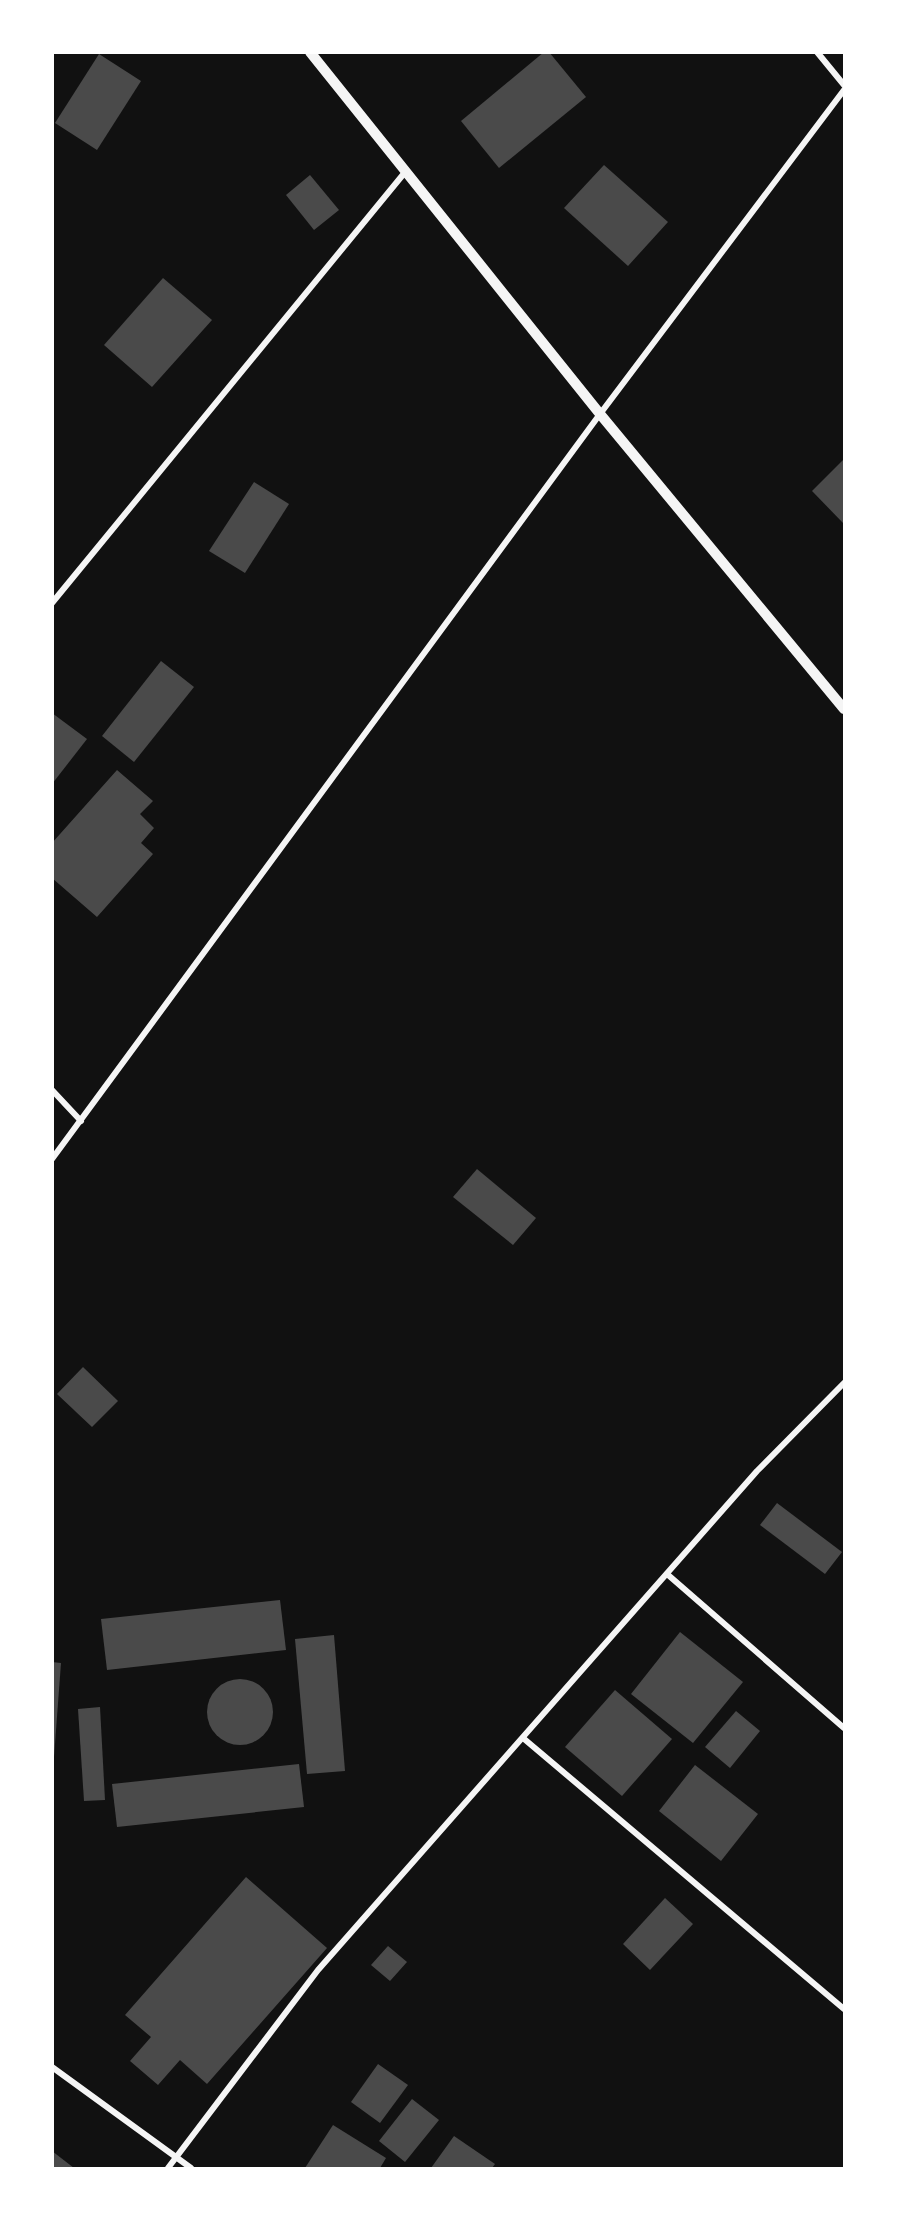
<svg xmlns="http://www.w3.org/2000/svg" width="897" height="2221" font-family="'PT Sans',sans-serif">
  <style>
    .building { fill: #4a4a4a }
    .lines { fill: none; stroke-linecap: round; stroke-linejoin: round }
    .minor { stroke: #f5f5f5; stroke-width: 6 }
    .tertiary { stroke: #f5f5f5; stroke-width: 10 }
  </style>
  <rect width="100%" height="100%" fill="#111"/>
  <g class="building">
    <polygon points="544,52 549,52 586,97 499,168 461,121"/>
    <polygon points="99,54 141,81 97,150 55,123"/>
    <polygon points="604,165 668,222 628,266 564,208"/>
    <polygon points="310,175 339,210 314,230 286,195"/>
    <polygon points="163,278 212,320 152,387 104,345"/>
    <polygon points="844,459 844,524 812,491"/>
    <polygon points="254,482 289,504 245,573 209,551"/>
    <polygon points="161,661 194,687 134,762 102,736"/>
    <polygon points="52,713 87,739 52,784"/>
    <polygon points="117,770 153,801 140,814 154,828 141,843 153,854 97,917 52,878 52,843"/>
    <polygon points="477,1169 536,1218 513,1245 453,1197"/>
    <polygon points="83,1367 118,1401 92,1427 57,1394"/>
    <polygon points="777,1503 842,1552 825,1574 760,1525"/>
    <polygon points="280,1600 286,1650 107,1670 101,1619"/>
    <polygon points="680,1632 743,1682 693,1743 631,1694"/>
    <polygon points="334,1635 345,1771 307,1774 295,1639"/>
    <polygon points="52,1662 61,1663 54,1757 52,1757"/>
    <circle cx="240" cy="1712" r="33"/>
    <polygon points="615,1690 672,1739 622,1796 565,1747"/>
    <polygon points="100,1707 105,1800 84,1801 78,1709"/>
    <polygon points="736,1711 760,1731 730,1768 705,1747"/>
    <polygon points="299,1764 304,1807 117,1827 112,1784"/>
    <polygon points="695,1765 758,1814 721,1861 659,1811"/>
    <polygon points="246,1877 327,1948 207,2084 180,2060 158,2085 130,2061 151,2037 125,2015"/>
    <polygon points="665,1898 693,1924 650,1970 623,1944"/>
    <polygon points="388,1946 407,1962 390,1981 371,1965"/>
    <polygon points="378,2064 408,2085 380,2123 351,2102"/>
    <polygon points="412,2099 439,2120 405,2162 379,2141"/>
    <polygon points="333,2125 386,2158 380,2168 305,2168"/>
    <polygon points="454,2136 495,2164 492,2168 431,2168"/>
    <polygon points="52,2151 74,2168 52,2168"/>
  </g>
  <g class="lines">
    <g class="minor">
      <polyline points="817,52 844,85"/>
      <polyline points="52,603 406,171"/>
      <polyline points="52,1090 81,1121"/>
      <polyline points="52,1159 600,414 844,90"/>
      <polyline points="667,1574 844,1728"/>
      <polyline points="523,1738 844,2009"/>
      <polyline points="52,2067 191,2168"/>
      <polyline points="168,2168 318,1970 757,1471 844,1383"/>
    </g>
    <polyline class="tertiary" points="310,52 600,414 844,709"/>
  </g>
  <rect width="897" height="2221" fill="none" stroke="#ffffff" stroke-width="108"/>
</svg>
